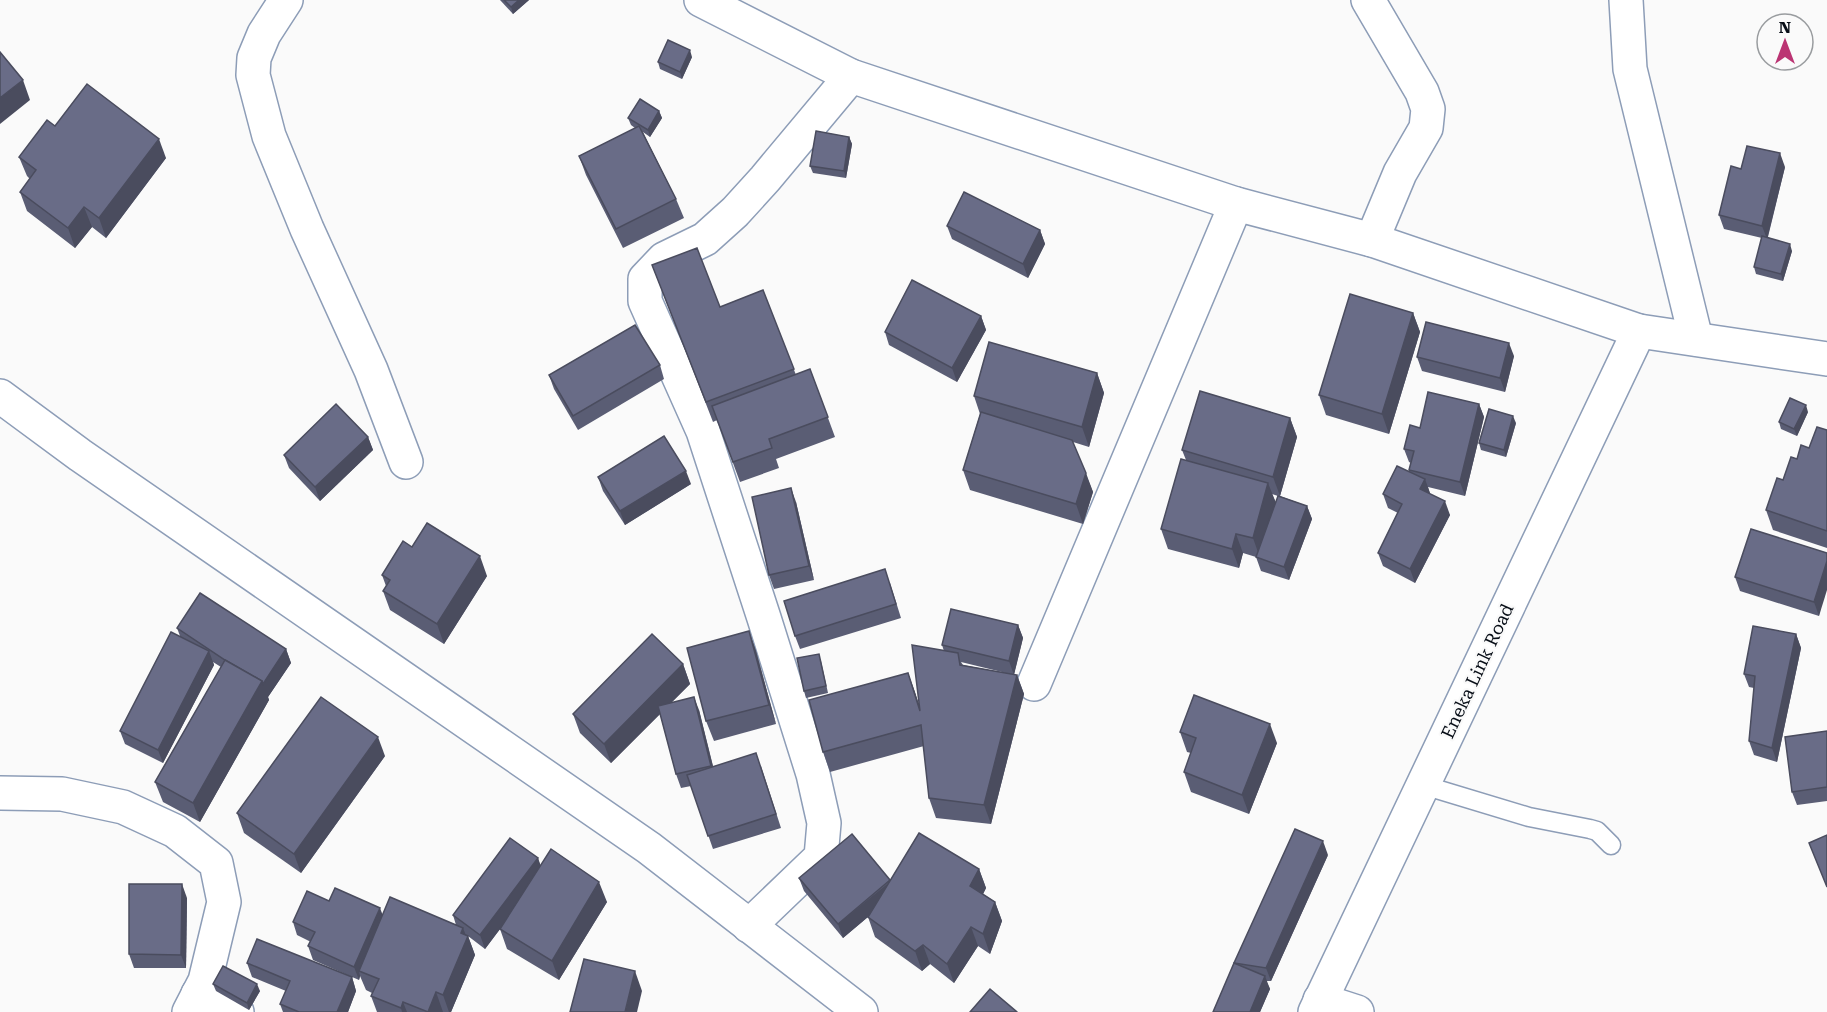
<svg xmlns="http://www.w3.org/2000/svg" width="1827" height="1012" font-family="'Roboto Serif',serif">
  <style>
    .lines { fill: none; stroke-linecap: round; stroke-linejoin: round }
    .lane-casing { stroke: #8d9db7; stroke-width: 21 }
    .street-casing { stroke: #8d9db7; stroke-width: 36 }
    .secondary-casing { stroke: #8d9db7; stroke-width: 36 }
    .lane { stroke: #fff; stroke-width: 18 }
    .street { stroke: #fff; stroke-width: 33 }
    .secondary { stroke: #fff; stroke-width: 33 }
    .wall { fill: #5a5d74; fill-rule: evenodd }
    .shaded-wall { fill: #4a4c5e }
    .building { fill: #696c87; stroke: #4a4c5e; stroke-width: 1.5 }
    .labels { text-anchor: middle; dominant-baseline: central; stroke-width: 4.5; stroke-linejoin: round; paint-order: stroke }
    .street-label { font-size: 18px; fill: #080e17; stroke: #fafafa }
  </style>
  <rect width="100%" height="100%" fill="#fafafa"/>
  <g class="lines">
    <defs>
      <polyline id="lane" points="1423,785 1529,817 1590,829 1597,831 1611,845"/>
      <g id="street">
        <polyline points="286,0 264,34 254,58 253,75 269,136 307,229 371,370 406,462"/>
        <polyline points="1368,0 1422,92 1428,109 1426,128 1400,173 1372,240"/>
        <polyline points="1626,0 1630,69 1696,339"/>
        <polyline points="0,396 80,455 649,848 861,1012"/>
        <polyline points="1034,684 1236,204"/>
        <polyline points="0,793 62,794 123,807 175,831 216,863 224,902 205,981 189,1012"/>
        <polyline points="749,926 821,857 824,823 813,774 764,618 703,431 645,301 645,279 664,259 705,239 735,212 765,179 851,76"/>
        <polyline points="198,994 237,1012"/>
        <polyline points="1320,1000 1357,1012"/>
      </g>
      <g id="secondary">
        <polyline points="701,0 851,76 1236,204 1372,240 1639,331 1827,359"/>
        <polyline points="1315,1012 1639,331"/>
      </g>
    </defs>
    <use href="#lane" class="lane-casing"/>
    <use href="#street" class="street-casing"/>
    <use href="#secondary" class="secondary-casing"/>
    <use href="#lane" class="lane"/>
    <use href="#street" class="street"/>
    <use href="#secondary" class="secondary"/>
  </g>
  <g class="wall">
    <polygon points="500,0 529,0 513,14"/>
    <polygon points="692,57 682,79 660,69 658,62"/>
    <polygon points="659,111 662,118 650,137 643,132 676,199 684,218 623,248 586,175 579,156 635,128 631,125 628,118"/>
    <polygon points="55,126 166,158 106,238 92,227 75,248 27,211 20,192 30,179 27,176 19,157"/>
    <polygon points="849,137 852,144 846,178 813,173 810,166"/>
    <polygon points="1785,167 1768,237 1792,251 1783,281 1756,274 1754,267 1762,238 1724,229 1719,215"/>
    <polygon points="947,226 1040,230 1045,244 1028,278 952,239"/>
    <polygon points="652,265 720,307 763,290 796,375 810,369 835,437 776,459 779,468 740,482 717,420 713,422"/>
    <polygon points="1413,313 1420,332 1389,434 1326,415 1319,395"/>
    <polygon points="981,316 986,330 957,382 889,345 885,332"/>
    <polygon points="1514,356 1505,392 1422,371 1417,357"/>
    <polygon points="660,365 664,379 578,430 554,389 549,375"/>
    <polygon points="1097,373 1104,393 1089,447 1073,442 1093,492 1083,524 970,490 963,470 980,414 974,396"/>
    <polygon points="1479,404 1484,417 1465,496 1428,487 1430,494 1450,515 1415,583 1383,566 1378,553 1398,513 1388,508 1383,494 1409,472 1409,470 1411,463 1409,462 1404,449 1420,428"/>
    <polygon points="1808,412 1797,436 1781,429 1779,422"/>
    <path d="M1290,418l7,19 -17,59 27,10 5,13 -23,61 -28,-9 -5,-14 -13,-4 -4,15 -71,-19 -7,-20 25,-69 -4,-10zM1272,494l6,2 -2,7z"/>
    <polygon points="1516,423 1506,457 1481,450 1479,443"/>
    <polygon points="1827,430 1827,548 1773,530 1766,510 1783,480 1797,459"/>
    <polygon points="368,437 373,450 320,501 289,468 284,455"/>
    <polygon points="598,477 691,484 625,525 603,491"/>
    <polygon points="796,502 814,580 774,589 769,575"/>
    <polygon points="412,547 487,576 444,644 390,610 383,591 386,586 382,575"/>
    <polygon points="1827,553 1819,616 1740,591 1735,577"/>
    <polygon points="890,583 901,618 800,649 795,636"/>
    <path d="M1018,625l5,13 -9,36 3,1 7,19 -33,130 -55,-6 -7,-20 -5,-52 -94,26 -7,-20 85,-79 11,32 25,-54 -2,-6zM961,662l45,11 -43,-8z"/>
    <polygon points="177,628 286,649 291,663 268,697 269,700 200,822 163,802 155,782 221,667 213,662 214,665 163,763 125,744 120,731 180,636"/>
    <polygon points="749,631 756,651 776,724 714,741 706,721"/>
    <polygon points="1796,634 1801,648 1777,762 1754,755 1749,741 1754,688 1749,687 1744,674"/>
    <polygon points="821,661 828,693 806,698 804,691"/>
    <polygon points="683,664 690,684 672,702 699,710 713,766 761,766 781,828 713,849 691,786 681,788 676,774 660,714 611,763 580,733 573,714"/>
    <polygon points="1827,731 1827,801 1797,805 1792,792"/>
    <polygon points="1180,732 1277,743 1249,814 1191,792 1184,772 1191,753 1187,752"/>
    <polygon points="385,756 301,873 244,833 237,813"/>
    <polygon points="1328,855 1271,981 1266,981 1270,989 1260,1012 1213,1012 1234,963"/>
    <polygon points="538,858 540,866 607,902 559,980 507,949 500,929 485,949 468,936 475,955 451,1012 377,1012 371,996 372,993 366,990 360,976 359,980 313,960 308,946 311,942 297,935 293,922 329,901 382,915 456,925 453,915"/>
    <polygon points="979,869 986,888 983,894 995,902 1002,921 990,954 978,946 954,983 930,964 922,971 875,937 868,917 843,938 804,891 799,878 890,880"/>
    <polygon points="187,898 186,968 134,968 129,954"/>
    <polygon points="247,963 352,977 356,991 348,1012 283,1012 280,1004 286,991 252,977"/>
    <polygon points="213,984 260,991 249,1010 216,991"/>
  </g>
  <g class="shaded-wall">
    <polygon points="519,0 529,0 513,14 511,7"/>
    <polygon points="690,50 692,57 682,79 680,72"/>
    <polygon points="23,80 30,100 0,124 0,98"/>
    <polygon points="659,111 662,118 650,137 648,130"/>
    <polygon points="849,137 852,144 846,178 844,171"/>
    <polygon points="159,139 166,158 106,238 99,218"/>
    <polygon points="1780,153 1785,167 1767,239 1762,226"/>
    <polygon points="84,207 92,227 75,248 68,228"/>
    <polygon points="1040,230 1045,244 1028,278 1023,264"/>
    <polygon points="1790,244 1792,251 1783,281 1781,274"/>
    <polygon points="1413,313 1420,332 1389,434 1382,414"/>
    <polygon points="981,316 986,330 957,382 952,368"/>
    <polygon points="1509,343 1514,356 1505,392 1500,378"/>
    <polygon points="1097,373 1104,393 1089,447 1082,427"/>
    <polygon points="1479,404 1484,417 1465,496 1460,482"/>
    <polygon points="1806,405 1808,412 1797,436 1794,429"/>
    <polygon points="1513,416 1516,423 1506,457 1504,450"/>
    <polygon points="1290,418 1297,437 1280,496 1273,477"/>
    <polygon points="368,437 373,450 320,501 315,487"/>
    <polygon points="686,471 691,484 625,525 620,511"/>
    <polygon points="1086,473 1093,492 1083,524 1076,504"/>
    <polygon points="1425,479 1430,493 1425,503 1420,489"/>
    <polygon points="1268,483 1276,503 1260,558 1253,538"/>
    <polygon points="791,488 796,502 814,580 809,566"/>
    <polygon points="1445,501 1450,515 1415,583 1410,569"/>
    <polygon points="1307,506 1312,519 1289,580 1284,567"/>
    <polygon points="1236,534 1243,553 1239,568 1232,549"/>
    <polygon points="480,556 487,576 444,644 437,624"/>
    <polygon points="1827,561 1827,590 1819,616 1814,602"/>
    <polygon points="1018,625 1023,638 1014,675 1009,661"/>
    <polygon points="749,631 756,651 776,724 769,705"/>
    <polygon points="1796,634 1801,648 1777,762 1772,748"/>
    <polygon points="286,649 291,663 268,697 269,700 200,822 193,803 262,681"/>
    <polygon points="209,651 214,665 163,763 158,750"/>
    <polygon points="683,664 690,684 611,763 604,744"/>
    <polygon points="908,673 915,692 927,730 920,711"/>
    <polygon points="1017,675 1024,694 991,824 984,805"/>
    <polygon points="694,697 699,710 716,779 711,766"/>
    <polygon points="1270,724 1277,743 1249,814 1242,795"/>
    <polygon points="378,737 385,756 301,873 294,854"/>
    <polygon points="1323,841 1328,855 1271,981 1266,968"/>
    <polygon points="538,858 543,872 485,949 480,935"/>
    <polygon points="979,869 986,888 977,906 970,886"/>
    <polygon points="891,881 895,894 843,938 838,924"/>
    <polygon points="599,882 607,902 559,980 552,961"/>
    <polygon points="182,884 187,898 186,968 181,955"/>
    <polygon points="995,902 1002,921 990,954 983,934"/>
    <polygon points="380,908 385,921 359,971 360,976 359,980 354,967"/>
    <polygon points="971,927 978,946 954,983 947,964"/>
    <polygon points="463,928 467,938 468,936 475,955 451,1012 449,1012 443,995"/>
    <polygon points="923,945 930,964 922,971 915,951"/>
    <polygon points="635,971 642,991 637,1012 625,1012"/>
    <polygon points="1265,976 1270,989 1260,1012 1250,1012"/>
    <polygon points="352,977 356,991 348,1012 337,1012"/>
    <polygon points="257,984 260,991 249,1010 247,1003"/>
    <polygon points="436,992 443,1012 428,1012"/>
    <polygon points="403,1002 407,1012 402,1012 401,1008"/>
  </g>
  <g class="building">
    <polygon points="504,0 519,0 511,7"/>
    <polygon points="668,40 690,50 680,72 658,62"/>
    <polygon points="0,52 23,80 0,98"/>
    <polygon points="87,84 159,139 99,218 84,207 68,228 20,192 36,170 19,157 47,120 55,126"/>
    <polygon points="640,99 659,111 648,130 628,118"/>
    <polygon points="639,126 676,199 616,229 579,156"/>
    <polygon points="816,131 849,137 844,171 810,166"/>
    <polygon points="1747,146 1780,153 1762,226 1719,215 1731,166 1741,169"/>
    <polygon points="964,192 1040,230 1023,264 947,226"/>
    <polygon points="1762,236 1790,244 1781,274 1754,267"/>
    <polygon points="697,248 720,307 763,290 794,369 706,402 652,265"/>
    <polygon points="912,280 981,316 952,368 885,332"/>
    <polygon points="1350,294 1413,313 1382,414 1319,395"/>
    <polygon points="1426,322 1509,343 1500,378 1417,357"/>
    <polygon points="635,325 660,365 573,416 549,375"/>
    <polygon points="989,342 1097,373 1082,427 974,396"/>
    <polygon points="810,369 828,417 769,439 772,448 733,462 712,406"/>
    <polygon points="1200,391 1290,418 1273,477 1182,450"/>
    <polygon points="1428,392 1479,404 1460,482 1409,470 1414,451 1404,449 1410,425 1420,428"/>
    <polygon points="1790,398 1806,405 1794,429 1779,422"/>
    <polygon points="336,404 368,437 315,487 284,455"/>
    <polygon points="1489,409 1513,416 1504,450 1479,443"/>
    <polygon points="981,412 1072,440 1086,473 1076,504 963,470"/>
    <polygon points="1817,427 1827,430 1827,531 1766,510 1777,478 1783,480 1791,457 1797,459 1801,445 1809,448"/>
    <polygon points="664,436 686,471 620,511 598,477"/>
    <polygon points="1181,459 1268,483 1253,538 1236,534 1232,549 1161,529"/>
    <polygon points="1397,466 1425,479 1420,489 1445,501 1410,569 1378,553 1402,504 1383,494"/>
    <polygon points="791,488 809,566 769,575 752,497"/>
    <polygon points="1278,496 1307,506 1284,567 1256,557"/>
    <polygon points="427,523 480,556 437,624 383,591 390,580 382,575 403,541 412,547"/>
    <polygon points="1751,529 1827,553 1827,561 1814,602 1735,577"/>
    <polygon points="885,569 896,604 795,636 784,601"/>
    <polygon points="200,593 286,649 263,684 262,681 225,660 177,628"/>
    <polygon points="951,609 1018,625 1009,661 942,645"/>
    <polygon points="1753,626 1796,634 1772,748 1749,741 1755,676 1744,674"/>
    <polygon points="749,631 769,705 706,721 687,648"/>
    <polygon points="171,632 209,651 158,750 120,731"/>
    <polygon points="652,634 683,664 604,744 573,714"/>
    <polygon points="912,645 958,653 960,665 1017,675 984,805 929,798 921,725 823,752 809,700 908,673 920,711"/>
    <polygon points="819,654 826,686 804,691 797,658"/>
    <polygon points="225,660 262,681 193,803 155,782"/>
    <polygon points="1194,695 1270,724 1242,795 1184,772 1196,738 1180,732"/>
    <polygon points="321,697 378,737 294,854 237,813"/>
    <polygon points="694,697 711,766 676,774 658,706"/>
    <polygon points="1827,731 1827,787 1792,792 1785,737"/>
    <polygon points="756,753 776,814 708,836 687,775"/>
    <polygon points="1295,829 1323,841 1266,968 1234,963"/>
    <polygon points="919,833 979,869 970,886 995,902 983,934 971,927 947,964 923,945 915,951 868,917"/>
    <polygon points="852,834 890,880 838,924 799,878"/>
    <polygon points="1827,835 1827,887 1809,843"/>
    <polygon points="510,838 538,858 480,935 453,915"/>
    <polygon points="551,849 599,882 552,961 500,929"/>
    <polygon points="129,884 182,884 181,955 129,954"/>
    <polygon points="335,888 380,908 354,967 308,946 315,932 293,922 307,891 329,901"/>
    <polygon points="390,897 463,928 461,933 468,936 443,995 436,992 428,1012 403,1002 401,1008 371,996 379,979 359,971"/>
    <polygon points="257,939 352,977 337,1012 299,1012 280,1004 290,981 247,963"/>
    <polygon points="584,959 635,971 625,1012 570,1012"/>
    <polygon points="1234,963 1265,976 1250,1012 1213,1012"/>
    <polygon points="223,966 257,984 247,1003 213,984"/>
    <polygon points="990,989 1017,1012 970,1012"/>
  </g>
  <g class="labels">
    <g class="street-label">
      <text transform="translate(1477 671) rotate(-65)">Eneka Link Road</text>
    </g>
  </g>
  <g transform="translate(1785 42)"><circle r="28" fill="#fafafa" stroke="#999c9f" stroke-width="1.5"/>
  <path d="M0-4.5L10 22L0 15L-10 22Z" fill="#bb3473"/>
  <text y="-9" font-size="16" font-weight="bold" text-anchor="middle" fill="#080e17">N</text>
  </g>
</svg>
